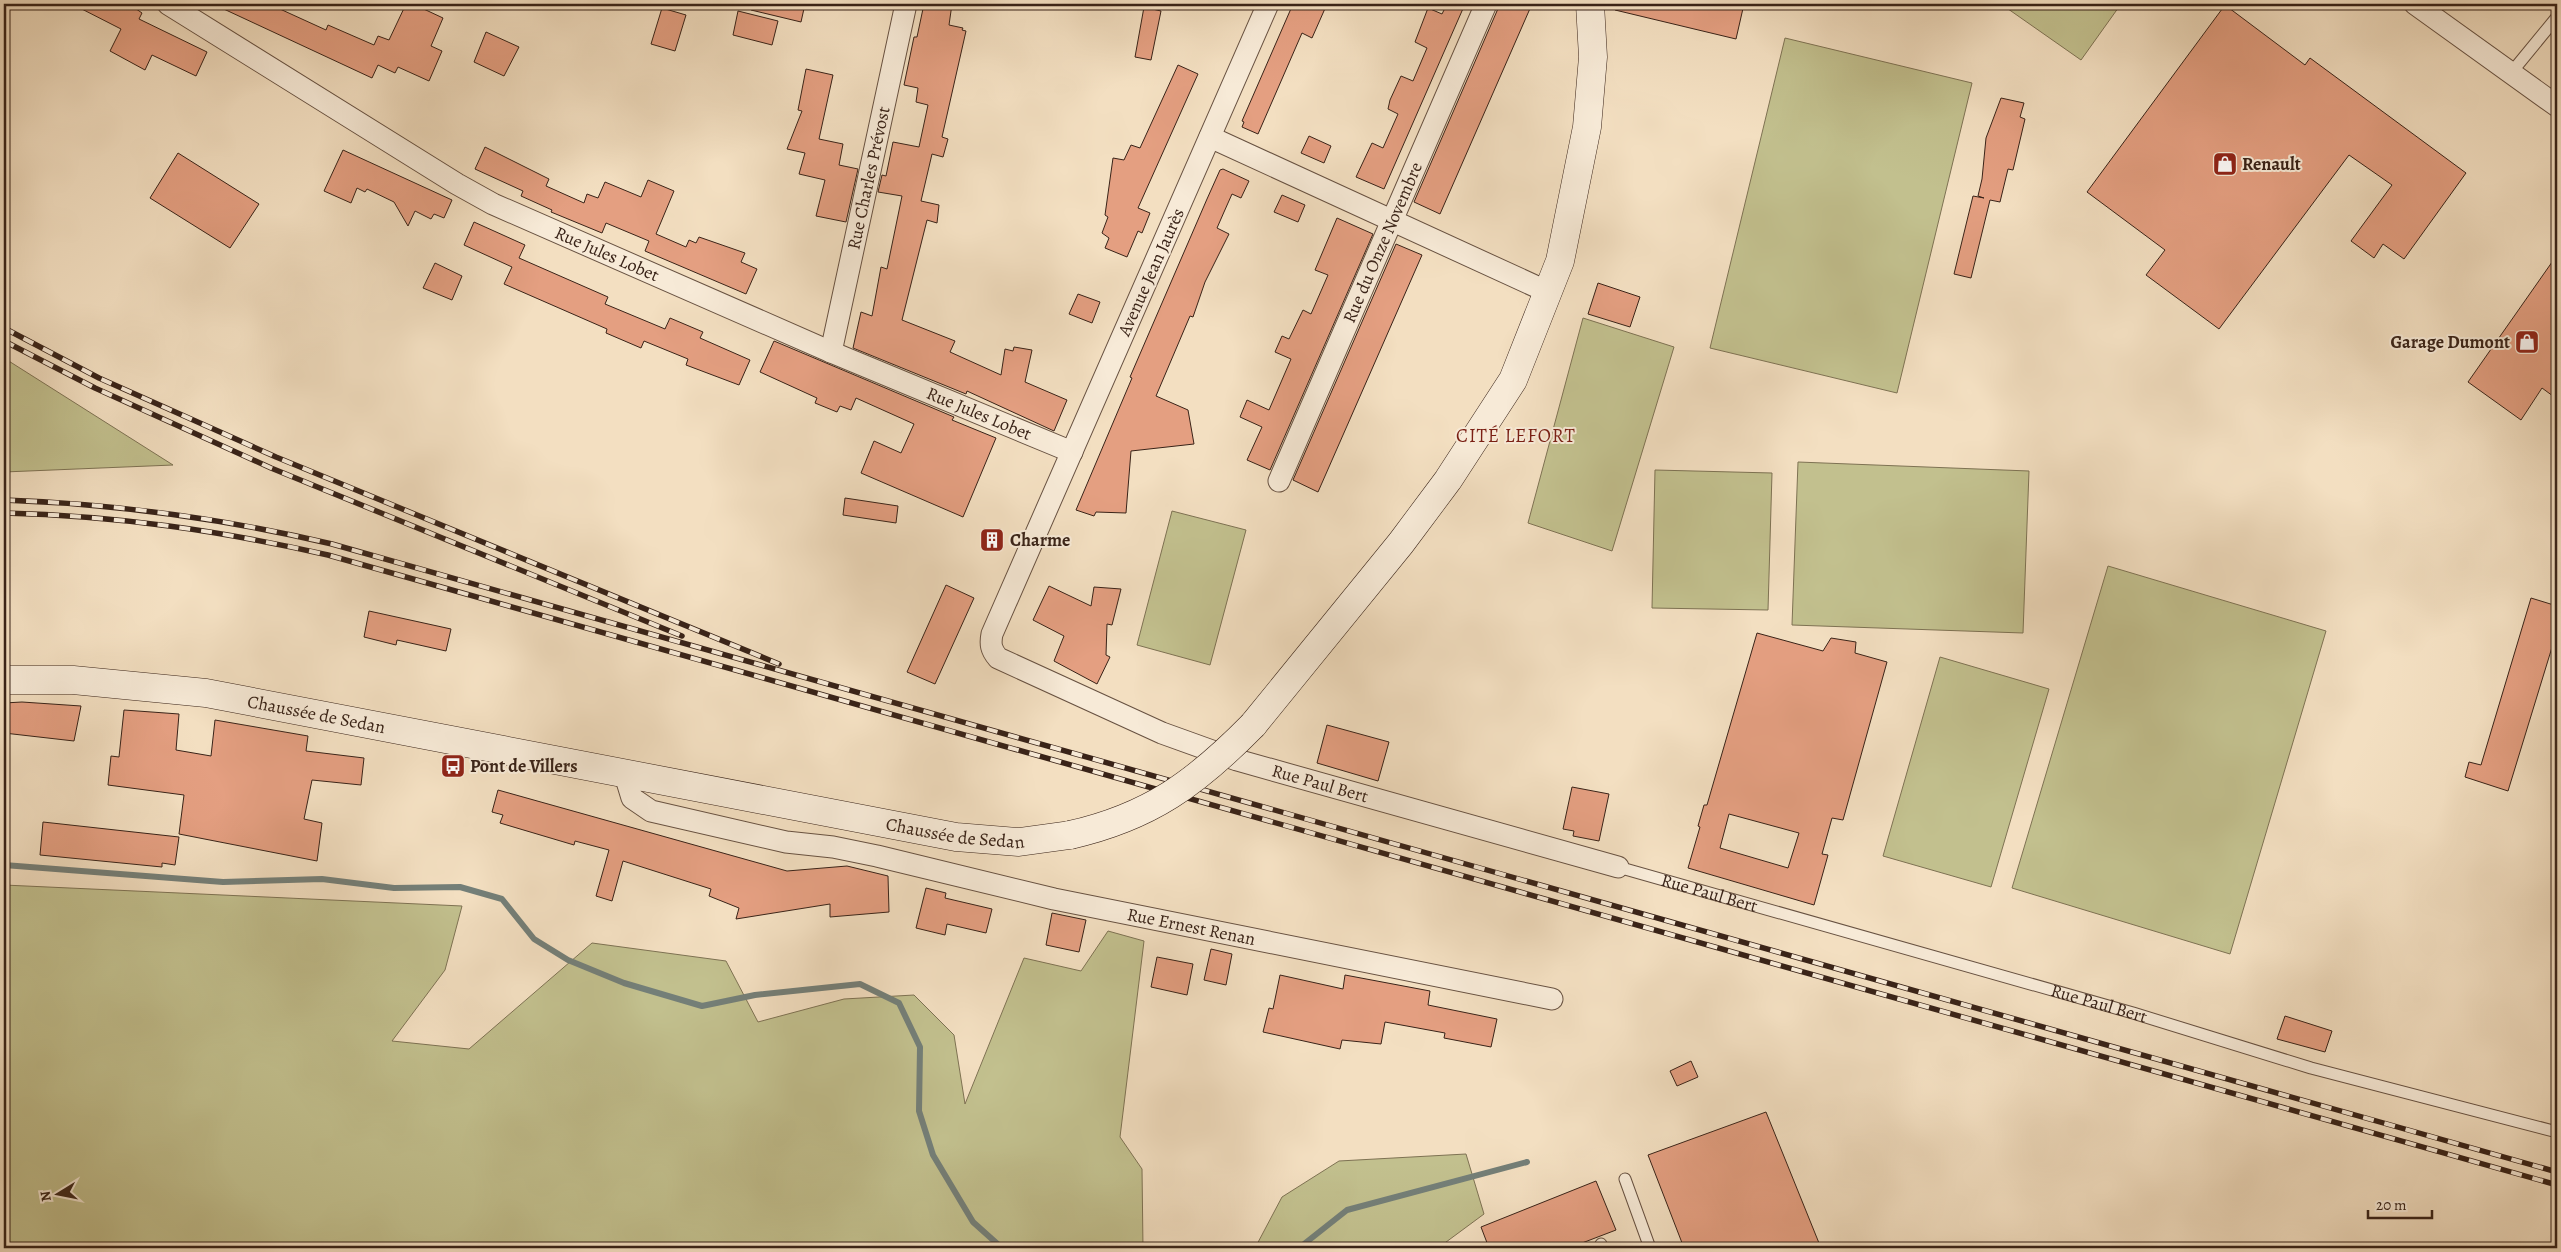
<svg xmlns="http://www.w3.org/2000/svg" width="2561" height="1252" font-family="Alegreya,serif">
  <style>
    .green { fill: #c2c08e; stroke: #7e7253 }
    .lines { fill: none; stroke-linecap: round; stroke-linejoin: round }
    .stream { stroke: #747f78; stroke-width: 6 }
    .building { fill: #e49f81; stroke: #392318; fill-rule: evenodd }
    .lane-casing { stroke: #685242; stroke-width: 13 }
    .street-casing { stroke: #685242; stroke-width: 23 }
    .secondary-casing { stroke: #392318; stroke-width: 29 }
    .lane { stroke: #f7ead7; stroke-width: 11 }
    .street { stroke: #f7ead7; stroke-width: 21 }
    .secondary { stroke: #f7ead7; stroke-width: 28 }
    .rail-casing { stroke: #392318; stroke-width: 5.5 }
    .rail { stroke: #f7ead7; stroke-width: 4; stroke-dasharray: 11; stroke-linecap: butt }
    .secondary-bridge-casing { stroke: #392318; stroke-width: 29; stroke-linecap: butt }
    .secondary-bridge { stroke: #f7ead7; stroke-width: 28 }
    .labels { text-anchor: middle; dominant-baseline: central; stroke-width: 4; stroke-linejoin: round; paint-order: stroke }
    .poi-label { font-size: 18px; font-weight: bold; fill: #392318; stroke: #f7ead7; text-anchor: start }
    .street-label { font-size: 18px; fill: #392318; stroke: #f7ead7 }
    .neighbourhood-label { font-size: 19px; letter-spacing: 1px; fill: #7a1f14; stroke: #f7ead7 }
  </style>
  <rect width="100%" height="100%" fill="#f3dfc1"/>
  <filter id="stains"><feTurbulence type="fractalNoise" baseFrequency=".004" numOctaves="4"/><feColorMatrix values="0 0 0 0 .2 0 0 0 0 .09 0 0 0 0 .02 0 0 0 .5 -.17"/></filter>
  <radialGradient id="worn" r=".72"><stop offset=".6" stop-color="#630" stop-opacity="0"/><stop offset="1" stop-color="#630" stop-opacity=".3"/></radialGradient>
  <g class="green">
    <polygon points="2001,4 2121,4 2081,60"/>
    <polygon points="1785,38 1972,83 1897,393 1710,348"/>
    <polygon points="1583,318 1674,347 1612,551 1528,523"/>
    <polygon points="4,358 173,465 4,472"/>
    <polygon points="1798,462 2029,471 2023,633 1792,625"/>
    <polygon points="1655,470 1772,473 1768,610 1652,608"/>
    <polygon points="1172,511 1246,530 1210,665 1137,645"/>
    <polygon points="2108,566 2326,631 2230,954 2012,888"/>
    <polygon points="1940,657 2049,689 1991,887 1883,856"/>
    <polygon points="4,885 462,906 445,970 392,1041 469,1049 592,943 726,961 758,1022 844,999 914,995 954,1035 965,1104 1024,958 1081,971 1108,931 1144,941 1120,1137 1142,1169 1143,1248 4,1248"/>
    <polygon points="1466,1154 1484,1214 1438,1248 1255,1248 1282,1197 1339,1161"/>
  </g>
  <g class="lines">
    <g class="stream">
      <polyline points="4,865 223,882 322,879 394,888 460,887 502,899 534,939 568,960 624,983 702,1006 755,995 860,984 899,1003 920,1047 919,1111 933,1155 973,1222 1002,1248"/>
      <polyline points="1299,1248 1347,1210 1527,1162"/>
    </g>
  </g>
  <g class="building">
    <polygon points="72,4 129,4 142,13 139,19 207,52 196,76 152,55 145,70 110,51 121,29"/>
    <polygon points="213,4 269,4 326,30 328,25 374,45 378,36 389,40 406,4 413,4 443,18 431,46 442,51 429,81 398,67 395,73 378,65 372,78"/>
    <polygon points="752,4 805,4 801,22 751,10"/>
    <polygon points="924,4 952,4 949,25 963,28 962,30 966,31 942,137 948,139 943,157 932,154 921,201 939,205 937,223 927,220 902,320 955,341 950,352 1001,375 1005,349 1013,351 1014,347 1032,350 1025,382 1067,400 1054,431 967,391 966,394 853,348 861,312 872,316 881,267 887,269 902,196 878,192 882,175 886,176 893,142 919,147 928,105 916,102 918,88 904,85 914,37 917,37"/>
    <polygon points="1293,4 1327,4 1312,38 1302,33 1258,134 1242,127 1244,122 1242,121"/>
    <polygon points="1447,4 1465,4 1384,189 1356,177 1372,143 1383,148 1398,114 1388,109 1390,100 1401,76 1413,81 1427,48 1415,42 1428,8 1442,14"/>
    <polygon points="1500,4 1532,4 1440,214 1414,202"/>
    <polygon points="1616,4 1744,4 1736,39 1615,10"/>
    <polygon points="2225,5 2305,65 2310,58 2466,173 2404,259 2383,244 2374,258 2351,241 2392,185 2349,155 2219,329 2146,275 2165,250 2087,192"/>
    <polygon points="1144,7 1161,11 1151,60 1135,57"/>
    <polygon points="662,8 686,15 675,51 651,44"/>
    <polygon points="738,11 778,21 772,45 733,35"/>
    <polygon points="486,32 519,47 504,76 474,62"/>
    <polygon points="1178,65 1198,74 1138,208 1150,213 1142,233 1138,231 1127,257 1105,248 1109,238 1102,233 1108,217 1105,215 1113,158 1124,160 1131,145 1140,148"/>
    <polygon points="806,69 833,75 819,139 843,144 839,165 858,169 846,222 816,216 825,180 799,174 805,153 787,149 802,111 798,110"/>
    <polygon points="2001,98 2024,103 2020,117 2025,119 2013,170 2008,169 2000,202 1990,200 1971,278 1954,274 1973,196 1984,198 1978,196 1982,179 1986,138"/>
    <polygon points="1309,136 1331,146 1324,163 1301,153"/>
    <polygon points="485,147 549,179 546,186 584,203 587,194 598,198 605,182 641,197 648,180 674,191 656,234 686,247 689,240 696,243 699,237 745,253 741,262 757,269 746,294 645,251 649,241 606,223 602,233 551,212 552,210 521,196 523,191 475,169"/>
    <polygon points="343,150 452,200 444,218 434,214 431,219 415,211 408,226 394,202 367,189 365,192 357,188 351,203 324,191"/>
    <polygon points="178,153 259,204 230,248 150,198"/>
    <polygon points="1223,169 1249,181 1241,198 1232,194 1224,212 1217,228 1229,234 1205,282 1193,317 1190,316 1156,396 1188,410 1194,444 1131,451 1126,513 1096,512 1094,516 1076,510 1132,378 1130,377 1207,199 1220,170"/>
    <polygon points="1282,195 1305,205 1298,222 1274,212"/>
    <polygon points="1337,218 1373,234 1270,470 1247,460 1262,427 1240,417 1247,400 1269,410 1291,359 1275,352 1282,336 1289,339 1303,310 1311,314 1328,275 1315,270"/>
    <polygon points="474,222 525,245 519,258 608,297 605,304 665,329 670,318 703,332 700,338 750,360 739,385 686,365 688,359 644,341 641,348 606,333 607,329 504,284 512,267 464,245"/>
    <polygon points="1396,244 1422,255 1318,492 1293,480"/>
    <polygon points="2557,255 2557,399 2542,388 2521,420 2468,382"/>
    <polygon points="435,263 462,276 452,300 423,288"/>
    <polygon points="1598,283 1640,297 1630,327 1588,314"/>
    <polygon points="1078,294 1100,302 1092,323 1069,314"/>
    <polygon points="774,341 954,417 952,420 996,438 963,517 861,473 874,441 901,453 914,424 856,398 851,410 840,406 837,412 815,403 817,398 760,372"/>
    <polygon points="845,498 898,506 896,523 843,515"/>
    <polygon points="946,585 974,598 935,684 907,672"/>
    <polygon points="1049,586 1091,606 1094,587 1121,589 1112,625 1107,624 1106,655 1110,657 1097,684 1054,661 1064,636 1033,620"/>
    <polygon points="2531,598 2557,606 2557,631 2508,791 2465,777 2469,762 2481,765"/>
    <polygon points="369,611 451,629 446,651 397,640 396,645 364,637"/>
    <path d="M1757,633l66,18 8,-13 25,4 -1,11 32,9 -44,158 -11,-2 -10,36 6,1 -14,50 -126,-37 12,-41 -2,-1 6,-21h3zM1729,814l70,19 -11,35 -68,-20z"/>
    <polygon points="22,702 81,706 74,741 4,733 4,703"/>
    <polygon points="124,710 179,714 176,750 211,756 215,720 308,736 306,751 364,758 361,785 312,780 304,819 322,823 317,861 179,834 184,795 108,785 111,756 119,757"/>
    <polygon points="1327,725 1389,742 1378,781 1317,763"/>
    <polygon points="1572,787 1609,794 1599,841 1573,836 1574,831 1563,829"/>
    <polygon points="498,790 787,871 847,866 888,876 889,912 830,917 830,904 736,919 739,908 709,896 711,889 623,861 612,901 596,896 609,850 575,841 574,845 500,823 503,815 492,812"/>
    <polygon points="43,822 179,837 175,865 162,863 162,867 40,855"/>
    <polygon points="926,888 946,893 945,898 992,909 986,933 947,924 945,935 916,928"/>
    <polygon points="1052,913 1086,920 1079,952 1046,945"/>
    <polygon points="1211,949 1232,954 1226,985 1204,980"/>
    <polygon points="1157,957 1193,964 1187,995 1151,987"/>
    <polygon points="1280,975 1343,989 1345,975 1430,991 1428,1005 1497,1019 1491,1047 1444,1038 1445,1033 1385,1022 1381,1044 1342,1040 1340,1049 1263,1032 1269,1008 1273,1009"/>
    <polygon points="2285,1016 2332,1031 2325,1052 2277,1039"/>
    <polygon points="1691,1061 1698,1077 1677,1086 1670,1071"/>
    <polygon points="1766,1112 1821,1248 1684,1248 1648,1155"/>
    <polygon points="1596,1181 1616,1230 1569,1248 1489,1248 1481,1227"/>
  </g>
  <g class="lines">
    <defs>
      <g id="lane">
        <polyline points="2511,73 2557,17"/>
        <path id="s1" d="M1618,867l515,146 178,55 246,64"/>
        <polyline points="1625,1179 1650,1248"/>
        <polyline points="1601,1244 1602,1248"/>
      </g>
      <g id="street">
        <path id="s2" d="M168,4l289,180 36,20 338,148 241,100"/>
        <path id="s3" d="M1268,4l-276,630c-2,10 -1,16 6,24l164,75 75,27 381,107"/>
        <polyline points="2415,4 2557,106"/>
        <polyline points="1210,137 1548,292"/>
        <path id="s4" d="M831,352l75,-348"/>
        <path id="s5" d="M1279,481l207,-477"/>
        <path id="s6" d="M625,775l7,23 19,13 135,31 47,5 44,9 177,43 498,100"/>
      </g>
      <g id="secondary">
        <path id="s7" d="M4,680h69l133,13 750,144 63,5 51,-7"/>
        <polyline points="1253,725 1401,543 1448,480 1513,380 1560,261 1587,127 1593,57 1590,4"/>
      </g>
    </defs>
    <use href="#lane" class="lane-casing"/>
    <use href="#street" class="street-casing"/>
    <use href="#secondary" class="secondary-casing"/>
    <use href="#lane" class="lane"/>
    <use href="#street" class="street"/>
    <use href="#secondary" class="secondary"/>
    <defs>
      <g id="rail">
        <polyline points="4,328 99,378 276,457 779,664"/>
        <polyline points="4,341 95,388 271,468 682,636"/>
        <path d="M4,500c114,4 217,18 328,44l2225,628"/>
        <path d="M4,513c114,3 213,17 324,42l2229,630"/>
      </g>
    </defs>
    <use href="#rail" class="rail-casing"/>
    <use href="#rail" class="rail"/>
    <defs>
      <path id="secondary-bridge" d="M1070,835c80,-18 126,-52 183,-110"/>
    </defs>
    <use href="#secondary-bridge" class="secondary-bridge-casing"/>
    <use href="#secondary-bridge" class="secondary-bridge"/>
  </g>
  <defs>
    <symbol id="shop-square" viewBox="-11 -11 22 22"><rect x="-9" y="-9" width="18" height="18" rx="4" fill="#8f2418" stroke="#f7ead7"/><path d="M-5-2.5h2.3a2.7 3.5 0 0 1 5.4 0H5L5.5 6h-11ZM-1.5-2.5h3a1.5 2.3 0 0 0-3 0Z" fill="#fff"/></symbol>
    <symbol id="building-square" viewBox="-11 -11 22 22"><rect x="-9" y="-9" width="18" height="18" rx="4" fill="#8f2418" stroke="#f7ead7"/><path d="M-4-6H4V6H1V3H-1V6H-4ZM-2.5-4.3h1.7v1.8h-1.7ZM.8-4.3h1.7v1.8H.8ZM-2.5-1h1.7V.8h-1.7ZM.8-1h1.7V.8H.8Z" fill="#fff"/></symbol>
    <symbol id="bus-square" viewBox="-11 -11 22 22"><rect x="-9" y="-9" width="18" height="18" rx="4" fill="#8f2418" stroke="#f7ead7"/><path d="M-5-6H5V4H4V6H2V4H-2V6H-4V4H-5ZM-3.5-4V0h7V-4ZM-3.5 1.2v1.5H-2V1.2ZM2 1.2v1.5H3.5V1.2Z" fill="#fff"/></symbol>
  </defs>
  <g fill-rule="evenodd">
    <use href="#shop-square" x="2211" y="150" width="28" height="28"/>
    <use href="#shop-square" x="2513" y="328" width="28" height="28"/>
    <use href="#building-square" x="978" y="526" width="28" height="28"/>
    <use href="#bus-square" x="439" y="752" width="28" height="28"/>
  </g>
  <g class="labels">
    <g class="poi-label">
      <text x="2242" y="164">Renault</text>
      <text x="2510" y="342" text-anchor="end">Garage Dumont</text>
      <text x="1010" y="540">Charme</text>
      <text x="470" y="766">Pont de Villers</text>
    </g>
    <g class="street-label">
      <text stroke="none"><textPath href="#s4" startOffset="178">Rue Charles Prévost</textPath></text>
      <text stroke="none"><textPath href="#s5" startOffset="260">Rue du Onze Novembre</textPath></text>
      <text stroke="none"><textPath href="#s2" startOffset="506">Rue Jules Lobet</textPath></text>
      <text transform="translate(1151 272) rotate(-66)">Avenue Jean Jaurès</text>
      <text stroke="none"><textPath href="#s2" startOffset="911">Rue Jules Lobet</textPath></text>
      <text stroke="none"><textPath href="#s7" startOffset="315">Chaussée de Sedan</textPath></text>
      <text stroke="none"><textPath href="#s3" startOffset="1060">Rue Paul Bert</textPath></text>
      <text stroke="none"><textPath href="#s7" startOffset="965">Chaussée de Sedan</textPath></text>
      <text stroke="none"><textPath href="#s1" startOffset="95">Rue Paul Bert</textPath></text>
      <text stroke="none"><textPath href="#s6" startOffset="600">Rue Ernest Renan</textPath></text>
      <text stroke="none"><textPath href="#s1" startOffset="500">Rue Paul Bert</textPath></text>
    </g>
    <g class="neighbourhood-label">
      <text x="1516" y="436">CITÉ LEFORT</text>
    </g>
  </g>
  <rect width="2561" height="1252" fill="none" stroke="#f3dfc1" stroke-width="20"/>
  <rect x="5" y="5" width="2551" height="1242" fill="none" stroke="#392318" stroke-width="2.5"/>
  <rect x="10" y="10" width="2541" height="1232" fill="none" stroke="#392318"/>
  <g transform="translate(58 1194) rotate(260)" stroke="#f7ead7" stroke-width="4" paint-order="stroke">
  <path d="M0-4L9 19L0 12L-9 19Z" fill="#392318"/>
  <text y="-8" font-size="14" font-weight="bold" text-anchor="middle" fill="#392318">N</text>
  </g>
  <path d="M2368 1210v8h64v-8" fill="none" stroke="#392318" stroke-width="2.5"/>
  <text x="2376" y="1210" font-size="15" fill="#392318" stroke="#f7ead7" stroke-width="4" paint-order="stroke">20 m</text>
  <rect width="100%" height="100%" filter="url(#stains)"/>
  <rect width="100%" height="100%" fill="url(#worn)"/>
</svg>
